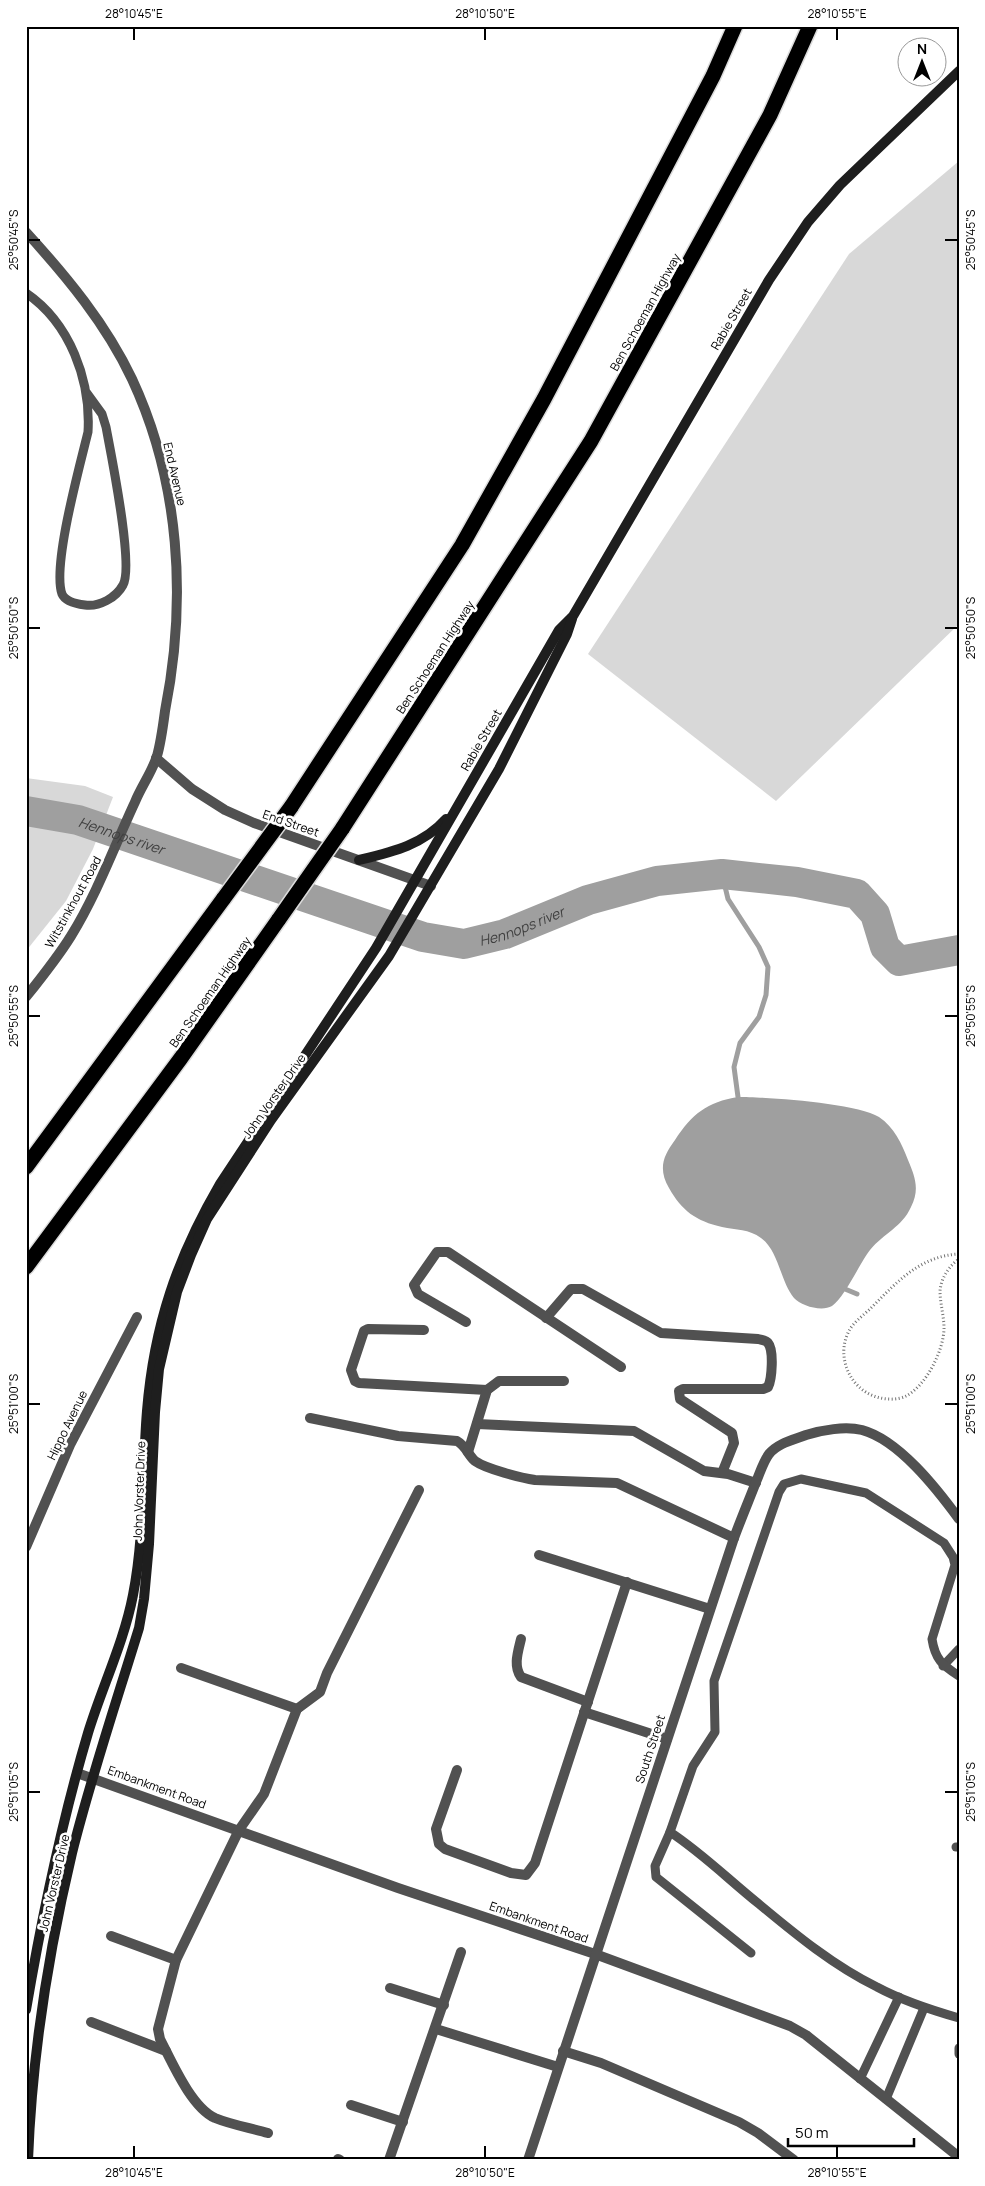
<svg xmlns="http://www.w3.org/2000/svg" width="985" height="2186" font-family="Manrope,sans-serif">
  <style>
    .green { fill: #d8d8d8 }
    .water { fill: #9f9f9f }
    .lines { fill: none; stroke-linecap: round; stroke-linejoin: round }
    .stream { stroke: #9f9f9f; stroke-width: 5 }
    .river { stroke: #9f9f9f; stroke-width: 30 }
    .motorway-casing { stroke: #dbdbdb; stroke-width: 18 }
    .path { stroke: #737373; stroke-width: 3; stroke-dasharray: 1 2.5; stroke-linecap: butt }
    .service { stroke: #515151; stroke-width: 9 }
    .minor { stroke: #515151; stroke-width: 10 }
    .secondary { stroke: #1e1e1e; stroke-width: 10 }
    .motorway { stroke: #000; stroke-width: 15 }
    .motorway-bridge-casing { stroke: #dbdbdb; stroke-width: 18; stroke-linecap: butt }
    .motorway-bridge { stroke: #000; stroke-width: 15 }
    .ticks { fill: none; stroke: #000; stroke-width: 2 }
    .labels { text-anchor: middle; dominant-baseline: central; stroke-width: 5; stroke-linejoin: round; paint-order: stroke }
    .street-label { font-size: 12px; fill: #000; stroke: #fff }
    .water-label { font-size: 14px; font-style: italic; fill: #404040; stroke: #fff }
    .neatline { fill: none; stroke: #000; stroke-width: 2 }
    .ticks-label { font-size: 12px; text-anchor: middle; fill: #000 }
  </style>
  <rect width="100%" height="100%" fill="#fff"/>
  <g class="green">
    <polygon points="959,161 959,624 776,801 588,654 849,254"/>
    <polygon points="26,778 85,786 113,797 93,849 66,901 26,951"/>
  </g>
  <path class="water" d="M738,1097c29,0 118,6 141,20 15,10 23,27 29,43 7,17 12,29 3,47 -9,20 -27,26 -41,43 -10,13 -26,48 -38,56 -10,6 -31,0 -38,-8 -14,-17 -15,-47 -33,-60 -12,-9 -25,-8 -39,-11 -26,-6 -40,-16 -53,-39 -11,-19 -6,-32 6,-48 17,-26 32,-38 63,-43z"/>
  <g class="lines">
    <g class="stream">
      <polyline points="722,874 728,899 759,947 768,967 766,995 759,1017 740,1043 734,1067 738,1097"/>
      <polyline points="845,1289 857,1294"/>
    </g>
    <path class="river" id="s1" d="M26,811l52,9 345,117 41,7 41,-10 83,-34 69,-19 65,-7 75,8 60,12 18,20 10,33 14,14 60,-11"/>
    <defs>
      <g id="motorway">
        <polyline points="291,807 462,545 544,399 713,76 735,26"/>
        <polyline points="342,829 591,441 770,115 810,26"/>
        <polyline points="26,1167 224,898"/>
        <polyline points="26,1267 181,1058 279,919"/>
      </g>
    </defs>
    <use href="#motorway" class="motorway-casing"/>
    <path class="path" d="M959,1254c-39,2 -62,28 -88,54 -7,7 -19,15 -23,25 -12,25 3,57 29,64 9,3 21,3 29,-1 20,-10 38,-46 38,-68 0,-12 -4,-25 -4,-37 1,-13 9,-25 19,-32"/>
    <g class="service">
      <path d="M26,293c44,30 65,87 62,139 -8,33 -36,134 -26,162 3,7 15,10 23,11 14,2 31,-7 38,-20 11,-19 -12,-131 -17,-158l-4,-13 -16,-22"/>
      <polyline points="943,1666 959,1649"/>
      <path d="M959,1676c-17,-11 -24,-17 -27,-37l23,-74 -2,-8 -9,-14 -78,-50 -65,-14 -17,5 -5,8 -65,189 1,51 -22,34 -23,66c32,21 59,48 89,72 36,30 75,62 118,83 26,14 54,23 82,31"/>
      <polyline points="670,1832 655,1866 656,1877 751,1953"/>
      <polyline points="956,1847 959,1847"/>
      <polyline points="959,2048 959,2054"/>
      <polyline points="860,2079 899,1997"/>
      <polyline points="886,2099 924,2008"/>
    </g>
    <g class="minor">
      <path d="M26,232c41,45 80,92 106,147 48,103 55,221 33,332 -2,15 -4,31 -8,45 -5,16 -16,31 -22,46 -21,45 -38,92 -64,134 -13,21 -29,41 -45,61"/>
      <polyline points="156,758 192,789 225,810 254,823 431,886"/>
      <path d="M546,1318l25,-29h12l78,44 97,6c4,1 8,1 10,4 6,7 4,36 0,44l-5,2h-80l-4,2 1,8 52,34 2,10 -12,30"/>
      <polyline points="466,1322 418,1294 414,1285 437,1252 448,1252 621,1367"/>
      <polyline points="424,1330 368,1329 364,1331 351,1370 355,1381 359,1383 487,1390"/>
      <path d="M310,1418l88,18 59,5c9,5 11,14 18,20 11,8 47,17 60,19l82,3 117,55"/>
      <polyline points="477,1424 634,1431 704,1471 728,1474 756,1483"/>
      <polyline points="468,1452 487,1390 499,1381 564,1381"/>
      <polyline points="26,1547 70,1445 137,1317"/>
      <polyline points="539,1555 710,1609"/>
      <path d="M521,1639c-3,13 -8,27 0,38l67,25"/>
      <polyline points="181,1668 297,1709"/>
      <polyline points="584,1712 667,1739"/>
      <polyline points="457,1770 436,1829 439,1844 445,1849 511,1873 526,1875 535,1863 627,1582"/>
      <polyline points="77,1773 398,1888 595,1954 790,2026 806,2035 959,2157"/>
      <polyline points="111,1936 176,1960"/>
      <polyline points="390,1988 444,2005"/>
      <polyline points="91,2022 166,2051"/>
      <polyline points="436,2029 558,2067"/>
      <polyline points="563,2051 601,2063 739,2122 758,2133 794,2160"/>
      <polyline points="351,2105 403,2122"/>
      <path d="M268,2133c-17,-5 -36,-8 -53,-15 -24,-11 -43,-56 -55,-79l-2,-10 18,-69 63,-130 25,-36 33,-85 23,-17 7,-19 92,-183"/>
      <polyline points="338,2159 340,2160"/>
      <polyline points="389,2160 461,1952"/>
      <path d="M528,2160l206,-622c7,-19 15,-38 22,-56 4,-9 7,-20 13,-28 9,-11 24,-14 37,-19 16,-5 39,-9 56,-5 37,10 75,59 97,89"/>
    </g>
    <g class="secondary">
      <path d="M359,860c33,-8 64,-15 87,-41"/>
      <path d="M26,2010c16,-94 35,-186 62,-277 14,-46 36,-91 45,-138 12,-61 9,-123 14,-184 7,-86 30,-153 73,-227l156,-236 183,-318 14,-14 196,-336 39,-58 32,-37 119,-114"/>
      <path d="M28,2160c4,-105 20,-206 44,-307 19,-76 44,-150 67,-225l5,-29 5,-55 6,-132 4,-43 18,-77 14,-37 16,-36 64,-99 118,-164 110,-187 68,-135 5,-15"/>
    </g>
    <use href="#motorway" class="motorway"/>
    <defs>
      <g id="motorway-bridge">
        <polyline points="224,898 291,807"/>
        <polyline points="279,919 342,829"/>
      </g>
    </defs>
    <use href="#motorway-bridge" class="motorway-bridge-casing"/>
    <use href="#motorway-bridge" class="motorway-bridge"/>
  </g>
  <path class="ticks" d="M134,28v12M485,28v12M837,28v12M28,240h12M945,240h13M28,628h12M945,628h13M28,1016h12M945,1016h13M28,1404h12M945,1404h13M28,1792h12M945,1792h13M134,2146v12M485,2146v12M837,2146v12"/>
  <g class="labels">
    <g class="street-label">
      <text transform="translate(645 312) rotate(-61)">Ben Schoeman Highway</text>
      <text transform="translate(731 319) rotate(-60)">Rabie Street</text>
      <text transform="translate(175 474) rotate(77)">End Avenue</text>
      <text transform="translate(435 657) rotate(-57)">Ben Schoeman Highway</text>
      <text transform="translate(481 740) rotate(-60)">Rabie Street</text>
      <text transform="translate(291 823) rotate(19)">End Street</text>
      <text transform="translate(73 902) rotate(-61)">Witstinkhout Road</text>
      <text transform="translate(210 992) rotate(-55)">Ben Schoeman Highway</text>
      <text transform="translate(274 1096) rotate(-55)">John Vorster Drive</text>
      <text transform="translate(67 1425) rotate(-64)">Hippo Avenue</text>
      <text transform="translate(139 1491) rotate(-88)">John Vorster Drive</text>
      <text transform="translate(650 1749) rotate(-72)">South Street</text>
      <text transform="translate(157 1787) rotate(20)">Embankment Road</text>
      <text transform="translate(54 1883) rotate(-77)">John Vorster Drive</text>
      <text transform="translate(539 1922) rotate(19)">Embankment Road</text>
    </g>
    <g class="water-label">
      <text stroke="none"><textPath href="#s1" startOffset="99">Hennops river</textPath></text>
      <text stroke="none"><textPath href="#s1" startOffset="519">Hennops river</textPath></text>
    </g>
  </g>
  <rect width="985" height="2186" fill="none" stroke="#ffffff" stroke-width="55"/>
  <g transform="translate(922 62)"><circle r="24" fill="#ffffff" stroke="#999999"/>
  <path d="M0-4L9 19L0 12L-9 19Z" fill="#000000"/>
  <text y="-8" font-size="14" font-weight="bold" text-anchor="middle" fill="#000000">N</text>
  </g>
  <path d="M788 2138v8h126v-8" fill="none" stroke="#000000" stroke-width="2.5"/>
  <text x="795" y="2138" font-size="15" fill="#000000" stroke="#ffffff" stroke-width="4" paint-order="stroke">50 m</text>
  <rect x="28" y="28" width="930" height="2130" class="neatline"/>
  <g class="ticks-label">
    <text x="134" y="18">28°10'45"E</text>
    <text x="485" y="18">28°10'50"E</text>
    <text x="837" y="18">28°10'55"E</text>
    <text transform="translate(14 240) rotate(-90)" y="4">25°50'45"S</text>
    <text transform="translate(971 240) rotate(-90)" y="4">25°50'45"S</text>
    <text transform="translate(14 628) rotate(-90)" y="4">25°50'50"S</text>
    <text transform="translate(971 628) rotate(-90)" y="4">25°50'50"S</text>
    <text transform="translate(14 1016) rotate(-90)" y="4">25°50'55"S</text>
    <text transform="translate(971 1016) rotate(-90)" y="4">25°50'55"S</text>
    <text transform="translate(14 1404) rotate(-90)" y="4">25°51'00"S</text>
    <text transform="translate(971 1404) rotate(-90)" y="4">25°51'00"S</text>
    <text transform="translate(14 1792) rotate(-90)" y="4">25°51'05"S</text>
    <text transform="translate(971 1792) rotate(-90)" y="4">25°51'05"S</text>
    <text x="134" y="2177">28°10'45"E</text>
    <text x="485" y="2177">28°10'50"E</text>
    <text x="837" y="2177">28°10'55"E</text>
  </g>
</svg>
